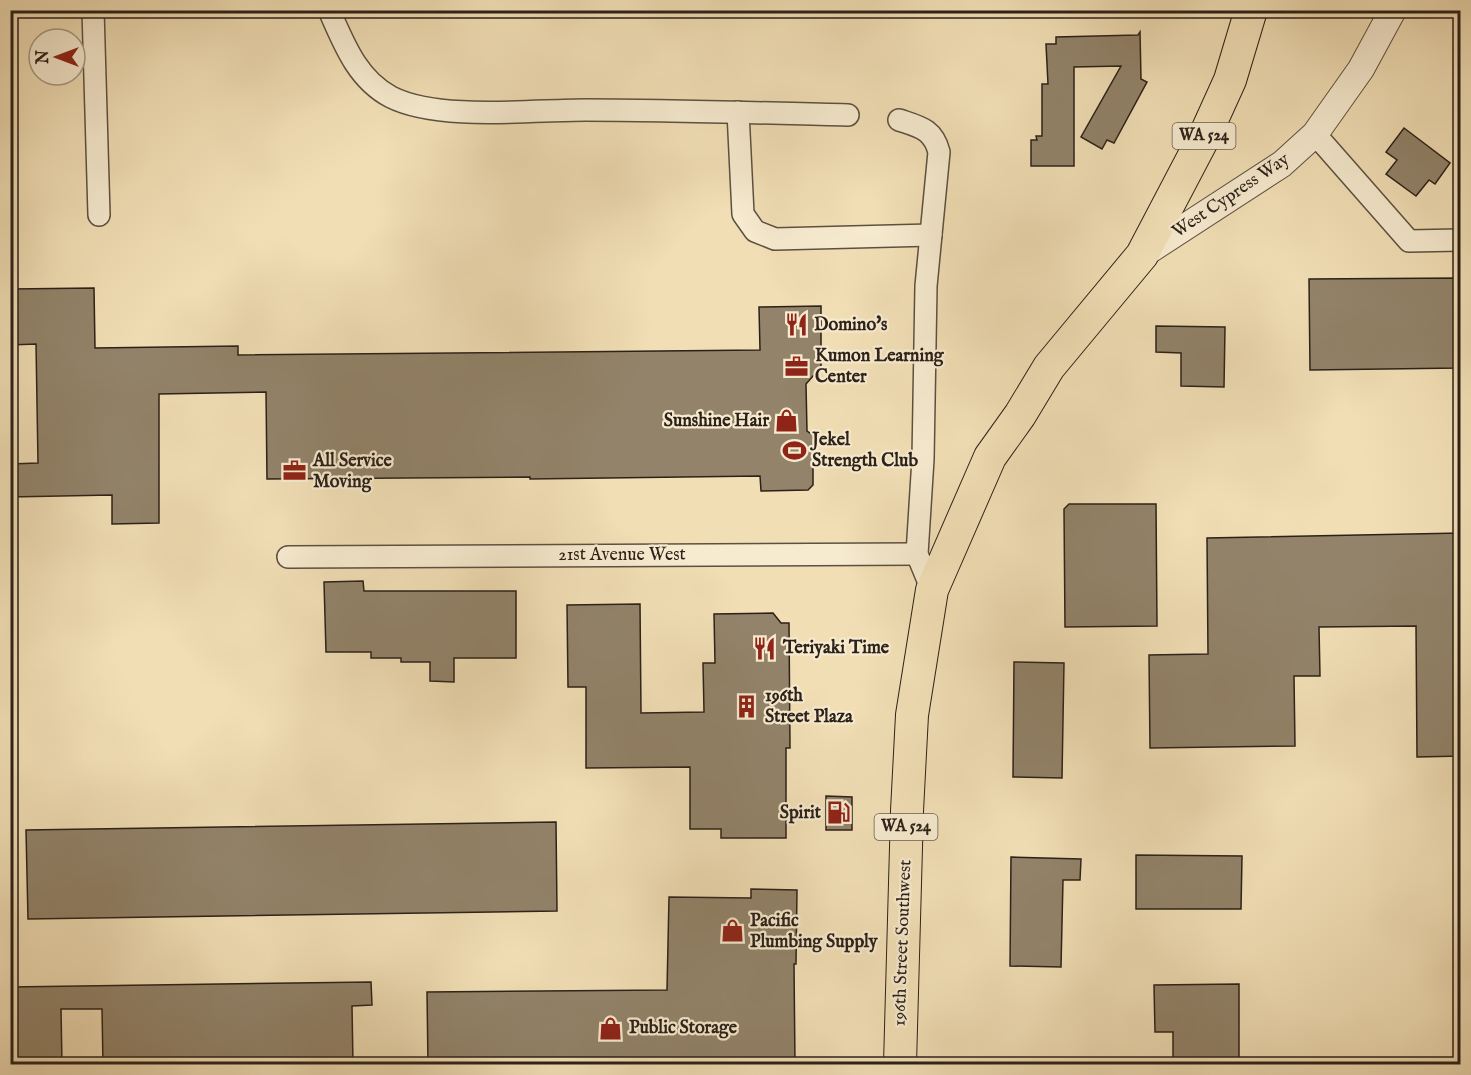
<svg xmlns="http://www.w3.org/2000/svg" width="1471" height="1075" font-family="'IM FELL English',serif">
  <style>
    .building { fill: #92836a; stroke: #2c2119; stroke-width: 1.5 }
    .lines { fill: none; stroke-linecap: round; stroke-linejoin: round }
    .minor-casing { stroke: #5d5040; stroke-width: 24 }
    .tertiary-casing { stroke: #5d5040; stroke-width: 28 }
    .primary-casing { stroke: #2c2119; stroke-width: 34 }
    .minor { stroke: #f6eacf; stroke-width: 21 }
    .tertiary { stroke: #f6eacf; stroke-width: 26 }
    .primary { stroke: #f1deb5; stroke-width: 32 }
    .labels { text-anchor: middle; dominant-baseline: central; stroke-width: 4.5; stroke-linejoin: round; paint-order: stroke }
    .shield { fill: #f6eacf; stroke: #695d50; stroke-width: 1.5 }
    .shield-label { font-size: 16px; font-weight: bold; fill: #2c2119 }
    .street-label { font-size: 18px; fill: #2c2119; stroke: #f6eacf }
    .poi-label { font-size: 18px; font-weight: bold; fill: #2c2119; stroke: #f6eacf; text-anchor: start }
  </style>
  <rect width="100%" height="100%" fill="#f1deb5"/>
  <filter id="stains"><feTurbulence type="fractalNoise" baseFrequency=".00333" numOctaves="4"/><feColorMatrix values="0 0 0 0 .2 0 0 0 0 .09 0 0 0 0 .02 0 0 0 .5 -.17"/></filter>
  <radialGradient id="worn" r=".72"><stop offset=".6" stop-color="#630" stop-opacity="0"/><stop offset="1" stop-color="#630" stop-opacity=".3"/></radialGradient>
  <g class="building">
    <polygon points="1140,32 1141,79 1147,82 1114,143 1107,140 1102,149 1081,137 1121,66 1074,67 1074,166 1031,166 1031,140 1037,140 1036,136 1042,136 1042,84 1048,84 1046,44 1056,44 1056,37 1138,35"/>
    <polygon points="1404,128 1450,163 1435,184 1429,180 1416,196 1386,174 1397,160 1386,152"/>
    <polygon points="1459,278 1460,368 1310,370 1309,279"/>
    <polygon points="94,288 95,348 238,346 238,355 760,350 759,307 821,306 821,367 806,384 807,431 813,435 813,485 808,490 761,491 760,476 530,479 530,477 267,479 266,392 159,394 159,523 112,524 112,495 10,497 10,464 38,463 36,344 10,345 10,289"/>
    <polygon points="1156,326 1225,327 1224,387 1181,386 1181,353 1156,352"/>
    <polygon points="1069,504 1156,504 1157,626 1065,627 1064,509"/>
    <polygon points="1461,533 1461,756 1417,757 1416,626 1319,627 1320,676 1294,676 1295,746 1150,748 1149,655 1208,654 1207,538"/>
    <polygon points="363,581 364,591 516,591 516,658 454,658 454,682 430,681 430,662 401,662 401,658 371,658 371,652 326,652 324,582"/>
    <polygon points="640,604 641,713 704,712 703,663 715,663 714,614 773,613 781,623 789,623 790,748 786,748 786,838 721,838 721,829 690,829 690,767 586,768 586,687 568,687 567,605"/>
    <polygon points="1014,662 1064,663 1062,778 1013,777"/>
    <polygon points="826,796 852,797 852,830 826,830"/>
    <polygon points="556,822 557,911 28,919 26,830"/>
    <polygon points="1136,855 1242,856 1241,909 1136,909"/>
    <polygon points="1011,857 1081,859 1080,880 1063,880 1061,967 1010,966"/>
    <polygon points="751,889 797,890 796,964 794,964 795,1065 428,1065 427,992 667,990 669,897 751,898"/>
    <polygon points="371,982 372,1005 352,1006 353,1065 103,1065 102,1009 61,1009 62,1065 10,1065 10,987"/>
    <polygon points="1239,984 1239,1065 1173,1065 1173,1032 1155,1032 1154,985"/>
  </g>
  <g class="lines">
    <defs>
      <g id="minor">
        <polyline points="93,10 99,215"/>
        <path d="M329,10c15,34 28,69 62,87 47,24 141,13 194,13 88,0 175,3 263,5"/>
        <polyline points="738,112 743,214 755,231 775,239 931,235"/>
        <path d="M899,120c21,7 34,9 40,32l-13,134 -3,173 -6,95 15,36"/>
        <polyline points="1315,134 1409,241 1460,240"/>
        <polyline points="288,557 917,554"/>
      </g>
      <polyline id="tertiary" points="1142,255 1282,164 1315,134 1361,69 1393,10"/>
      <polyline id="primary" points="900,1064 907,811 912,715 932,590 990,457 1020,415 1049,367 1142,255 1206,133 1230,80 1251,10"/>
    </defs>
    <use href="#minor" class="minor-casing"/>
    <use href="#tertiary" class="tertiary-casing"/>
    <use href="#primary" class="primary-casing"/>
    <use href="#minor" class="minor"/>
    <use href="#tertiary" class="tertiary"/>
    <use href="#primary" class="primary"/>
  </g>
  <defs>
    <symbol id="restaurant-bare" viewBox="-9 -9 18 18"><path d="M-5-6h1v4h1v-4h1v4h1v-4h1v5L-1.5 .5V6h-2V.5L-5-1ZM5-6V6H3V1.5H1.5Q1.5-4 5-6Z" fill="#8f2418" stroke="#f6eacf" stroke-width="2.5" paint-order="stroke"/></symbol>
    <symbol id="office-bare" viewBox="-9 -9 18 18"><path d="M-6-3h4V-5.5h4V-3h4V5H-6ZM-1-4.5V-3h2v-1.5ZM-6 0V1H6V0Z" fill="#8f2418" stroke="#f6eacf" stroke-width="2.5" paint-order="stroke"/></symbol>
    <symbol id="shop-bare" viewBox="-9 -9 18 18"><path d="M-5-2.5h2.3a2.7 3.5 0 0 1 5.4 0H5L5.5 6h-11ZM-1.5-2.5h3a1.5 2.3 0 0 0-3 0Z" fill="#8f2418" stroke="#f6eacf" stroke-width="2.5" paint-order="stroke"/></symbol>
    <symbol id="stadium-bare" viewBox="-9 -9 18 18"><path d="M0-5a6.5 5 0 1 0 0 10a6.5 5 0 1 0 0-10ZM-3.5-1.8h7v3.6h-7Z" fill="#8f2418" stroke="#f6eacf" stroke-width="2.5" paint-order="stroke"/></symbol>
    <symbol id="building-bare" viewBox="-9 -9 18 18"><path d="M-4-6H4V6H1V3H-1V6H-4ZM-2.5-4.3h1.7v1.8h-1.7ZM.8-4.3h1.7v1.8H.8ZM-2.5-1h1.7V.8h-1.7ZM.8-1h1.7V.8H.8Z" fill="#8f2418" stroke="#f6eacf" stroke-width="2.5" paint-order="stroke"/></symbol>
    <symbol id="fuel-bare" viewBox="-9 -9 18 18"><path d="M-5.5-6h7V0h2V4h1.3V-2.5L3-4.5l.8-.8L6-3V5H2.5V1h-1V6h-7ZM-4.2-4.7v3.2H.2V-4.7Z" fill="#8f2418" stroke="#f6eacf" stroke-width="2.5" paint-order="stroke"/></symbol>
  </defs>
  <g fill-rule="evenodd">
    <use href="#restaurant-bare" x="780" y="308" width="33" height="33"/>
    <use href="#office-bare" x="780" y="350" width="33" height="33"/>
    <use href="#shop-bare" x="770" y="404" width="33" height="33"/>
    <use href="#stadium-bare" x="778" y="434" width="33" height="33"/>
    <use href="#office-bare" x="278" y="454" width="33" height="33"/>
    <use href="#restaurant-bare" x="748" y="632" width="33" height="33"/>
    <use href="#building-bare" x="730" y="690" width="33" height="33"/>
    <use href="#fuel-bare" x="822" y="796" width="33" height="33"/>
    <use href="#shop-bare" x="716" y="914" width="33" height="33"/>
    <use href="#shop-bare" x="594" y="1012" width="33" height="33"/>
  </g>
  <g class="labels">
    <g class="shield">
      <rect x="1172.5" y="123" width="63" height="26" rx="4.5"/>
      <rect x="874.5" y="814" width="63" height="26" rx="4.5"/>
    </g>
    <g class="shield-label">
      <text x="1204" y="136">WA 524</text>
      <text x="906" y="827">WA 524</text>
    </g>
    <g class="street-label">
      <text transform="translate(1231 196) rotate(-34)">West Cypress Way</text>
      <text x="622" y="555">21st Avenue West</text>
      <text transform="translate(903 943) rotate(-88)">196th Street Southwest</text>
    </g>
    <g class="poi-label">
      <text x="814" y="325">Domino's</text>
      <text x="815" y="356">Kumon Learning<tspan x="815" dy="21">Center</tspan></text>
      <text x="769" y="421" text-anchor="end">Sunshine Hair</text>
      <text x="812" y="440">Jekel<tspan x="812" dy="21">Strength Club</tspan></text>
      <text x="313" y="461">All Service<tspan x="313" dy="21">Moving</tspan></text>
      <text x="783" y="648">Teriyaki Time</text>
      <text x="765" y="696">196th<tspan x="765" dy="21">Street Plaza</tspan></text>
      <text x="821" y="813" text-anchor="end">Spirit</text>
      <text x="750" y="921">Pacific<tspan x="750" dy="21">Plumbing Supply</tspan></text>
      <text x="629" y="1028">Public Storage</text>
    </g>
  </g>
  <rect width="1471" height="1075" fill="none" stroke="#f1deb5" stroke-width="36"/>
  <rect x="12" y="12" width="1447" height="1051" fill="none" stroke="#2c2119" stroke-width="3"/>
  <rect x="18" y="18" width="1435" height="1039" fill="none" stroke="#2c2119" stroke-width="1.5"/>
  <g transform="translate(57 57) rotate(270)"><circle r="28" fill="#f6eacf" stroke="#a59a86" stroke-width="1.5"/>
  <path d="M0-4.5L10 22L0 15L-10 22Z" fill="#8f2418"/>
  <text y="-9" font-size="16" font-weight="bold" text-anchor="middle" fill="#2c2119">N</text>
  </g>
  <rect width="100%" height="100%" filter="url(#stains)"/>
  <rect width="100%" height="100%" fill="url(#worn)"/>
</svg>
